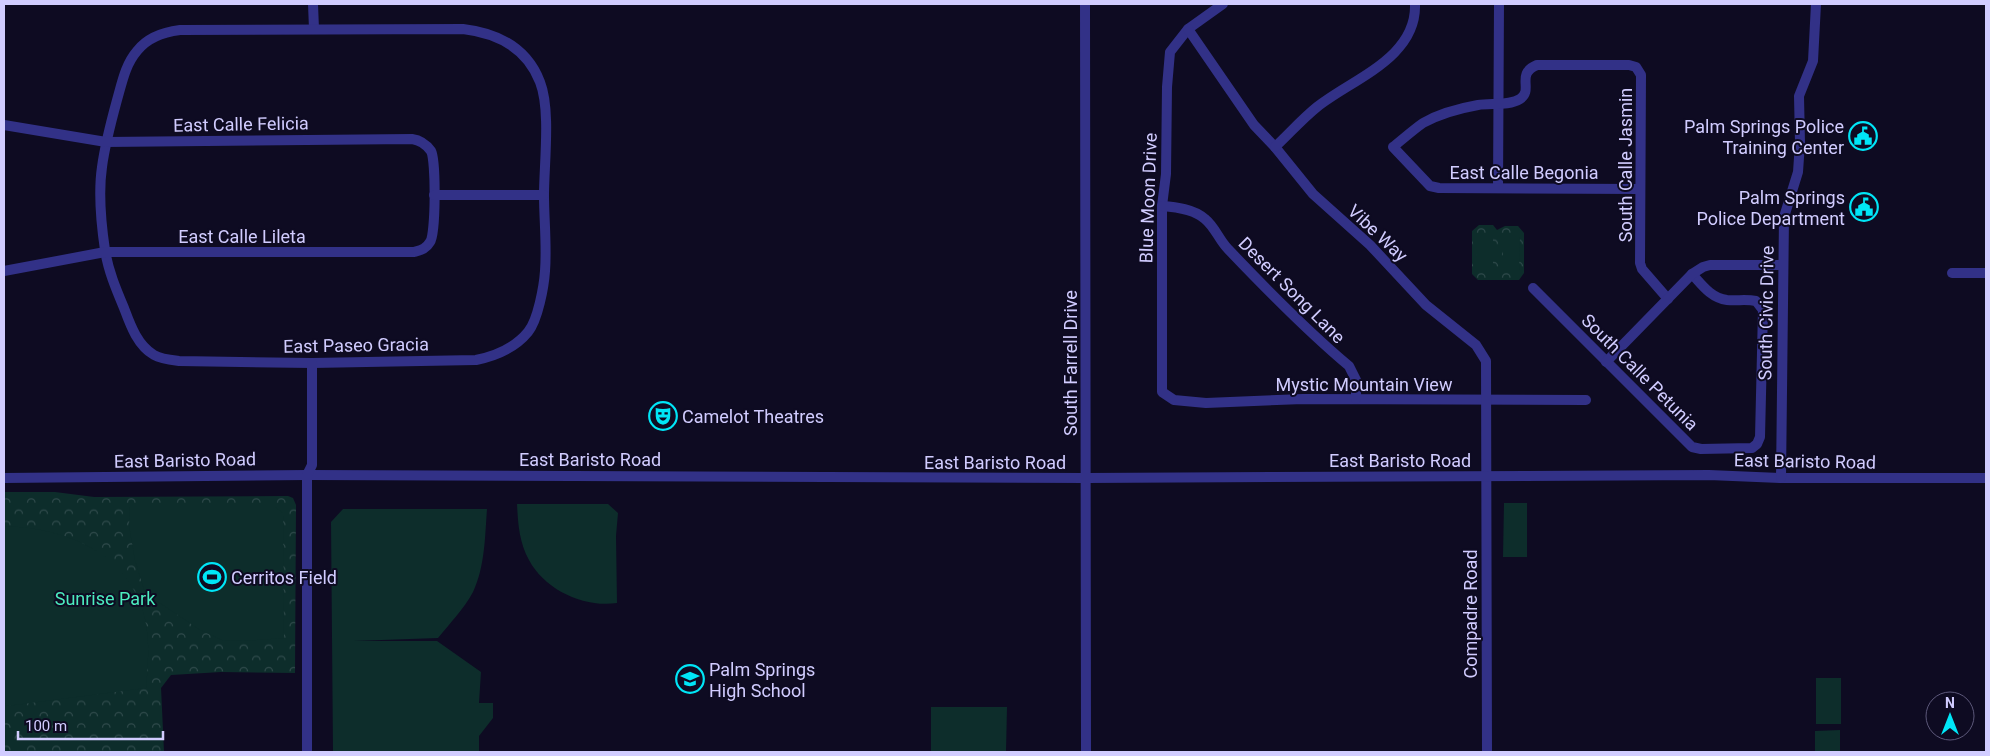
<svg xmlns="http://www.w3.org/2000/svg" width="1990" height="756" font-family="Roboto,sans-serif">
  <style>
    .park { fill: url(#park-crowns) }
    .pitch { fill: #0d2d2b }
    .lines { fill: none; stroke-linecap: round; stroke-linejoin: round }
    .minor { stroke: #323187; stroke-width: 10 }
    .labels { text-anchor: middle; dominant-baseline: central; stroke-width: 4; stroke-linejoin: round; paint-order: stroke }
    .street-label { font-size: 18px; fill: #d1ccff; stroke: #0e0b22 }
    .poi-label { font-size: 18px; fill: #d1ccff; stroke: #0e0b22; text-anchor: start }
    .park-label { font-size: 18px; fill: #4cecbf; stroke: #0e0b22 }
  </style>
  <defs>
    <pattern id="park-crowns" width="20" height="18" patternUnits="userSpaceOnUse" patternTransform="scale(1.25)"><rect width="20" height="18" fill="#0d2d2b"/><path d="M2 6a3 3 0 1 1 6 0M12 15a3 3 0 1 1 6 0" fill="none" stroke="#2f4a4b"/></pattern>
  </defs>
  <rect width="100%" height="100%" fill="#0e0b22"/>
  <g class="park">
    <polygon points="1479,225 1493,225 1497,230 1505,226 1518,226 1524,233 1524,273 1519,280 1478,280 1472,274 1472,231"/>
    <polygon points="4,492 55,492 94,497 288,496 293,498 296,505 295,673 221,672 171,675 161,688 164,752 4,752"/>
  </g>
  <g class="pitch">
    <rect x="1477" y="236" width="16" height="34"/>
    <polygon points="1503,236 1520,236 1519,271 1503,271"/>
    <polygon points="1504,503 1527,503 1527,557 1503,557"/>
    <path d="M517,504h91l10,9 -2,23 1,67c-33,5 -72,-13 -88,-43 -10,-18 -11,-37 -12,-56z"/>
    <polygon points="130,507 275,507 283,513 284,638 244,641 222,640 200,630 145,593 135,560 129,526"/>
    <path d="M343,509h144c-2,27 -2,58 -14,83 -9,17 -23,31 -35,46l-84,3h83l44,31 -2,31h14v15l-14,18v16h-146l-2,-230z"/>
    <path d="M4,526c62,2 125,26 141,93 5,23 3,46 1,69l-139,18 -3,-5z"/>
    <rect x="1816" y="678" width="25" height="46"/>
    <polygon points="931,707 1007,707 1006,752 931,752"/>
    <polygon points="1840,730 1840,752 1815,752 1815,731"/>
  </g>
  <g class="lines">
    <g class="minor">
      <polyline points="313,4 314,29"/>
      <polyline points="1085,4 1086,752"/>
      <polyline points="1223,4 1188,29 1170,52 1167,87 1166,174 1162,206 1162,392 1174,400 1206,403 1303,399 1586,400"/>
      <path d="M463,29c34,4 64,19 77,53 11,28 4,82 4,113 0,25 3,51 1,76 -1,15 -7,49 -17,61 -13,16 -33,24 -52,28l-164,3 -133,-2c-8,-1 -18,-2 -25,-6 -17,-10 -24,-31 -30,-47 -8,-19 -16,-38 -19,-58 -4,-27 -7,-56 -3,-83 3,-23 9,-45 15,-67 5,-17 8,-35 20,-49 10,-13 27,-19 43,-21z"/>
      <polyline points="1188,29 1254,125 1275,147 1313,194 1370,245 1426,305 1476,345 1486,361 1487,752"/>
      <path d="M4,125l102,17 306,-3c7,1 14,5 19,12 5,9 5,83 -1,91 -4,7 -9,8 -16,10h-309l-101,19"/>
      <path d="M1275,147c14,-13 27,-28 42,-40 35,-28 100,-49 98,-103"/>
      <polyline points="1498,188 1499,4"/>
      <path d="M1640,189l-201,-1 -9,-2 -37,-39c10,-8 20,-17 30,-24 16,-9 38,-15 55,-18 13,-2 31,1 42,-6 14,-9 -5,-25 17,-34h92l7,2 5,8 -1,188 2,6 26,30"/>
      <polyline points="434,195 544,195"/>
      <path d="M1162,206c14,1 32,3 43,13 10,8 14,21 23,30 39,41 78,81 121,117l7,14v19"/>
      <polyline points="1952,273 1986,273"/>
      <path d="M1533,288l159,159 9,2 51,-1 5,-4 3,-7 3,-127 -7,-9c-10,-2 -19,0 -29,-1 -16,-2 -25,-15 -35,-26"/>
      <polyline points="1606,362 1692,274 1703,267 1710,265 1782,265"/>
      <polyline points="4,478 307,475 1086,478 1709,475 1781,478 1986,478"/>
      <polyline points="1781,478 1784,217 1798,172 1800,143 1799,96 1813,61 1816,4"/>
      <polyline points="307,752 307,475 312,465 312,363"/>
    </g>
  </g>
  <defs>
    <symbol id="civic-ring" viewBox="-11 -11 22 22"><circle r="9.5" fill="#0e0b22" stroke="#00e6f7" stroke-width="1.5"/><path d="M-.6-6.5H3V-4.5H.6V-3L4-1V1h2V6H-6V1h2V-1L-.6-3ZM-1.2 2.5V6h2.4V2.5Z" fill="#00e6f7"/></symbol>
    <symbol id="theatre-ring" viewBox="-11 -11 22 22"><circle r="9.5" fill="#0e0b22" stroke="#00e6f7" stroke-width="1.5"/><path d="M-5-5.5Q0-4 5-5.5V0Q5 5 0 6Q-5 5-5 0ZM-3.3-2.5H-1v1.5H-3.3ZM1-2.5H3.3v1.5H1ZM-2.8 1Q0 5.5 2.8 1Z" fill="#00e6f7"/></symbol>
    <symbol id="stadium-ring" viewBox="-11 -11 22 22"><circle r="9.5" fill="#0e0b22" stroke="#00e6f7" stroke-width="1.5"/><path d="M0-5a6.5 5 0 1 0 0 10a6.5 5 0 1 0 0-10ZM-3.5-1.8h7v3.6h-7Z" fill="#00e6f7"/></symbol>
    <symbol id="school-ring" viewBox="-11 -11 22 22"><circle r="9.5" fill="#0e0b22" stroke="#00e6f7" stroke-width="1.5"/><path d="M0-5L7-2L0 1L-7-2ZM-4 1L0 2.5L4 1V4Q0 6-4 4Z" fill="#00e6f7"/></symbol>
  </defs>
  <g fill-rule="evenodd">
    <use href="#civic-ring" x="1847" y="120" width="32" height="32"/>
    <use href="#civic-ring" x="1848" y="191" width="32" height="32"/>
    <use href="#theatre-ring" x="647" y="400" width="32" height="32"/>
    <use href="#stadium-ring" x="196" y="561" width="32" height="32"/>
    <use href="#school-ring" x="674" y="663" width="32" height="32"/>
  </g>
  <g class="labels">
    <g class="street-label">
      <text transform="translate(241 124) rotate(-1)">East Calle Felicia</text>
      <text transform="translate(1625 165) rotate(-90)">South Calle Jasmin</text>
      <text x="1524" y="172">East Calle Begonia</text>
      <text transform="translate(1148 198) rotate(-88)">Blue Moon Drive</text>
      <text transform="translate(1378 233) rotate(43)">Vibe Way</text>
      <text x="242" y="236">East Calle Lileta</text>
      <text transform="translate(1292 290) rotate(45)">Desert Song Lane</text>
      <text transform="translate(1766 313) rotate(-89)">South Civic Drive</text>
      <text transform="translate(356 345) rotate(-1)">East Paseo Gracia</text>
      <text transform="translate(1070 363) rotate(-90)">South Farrell Drive</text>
      <text transform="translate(1640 372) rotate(45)">South Calle Petunia</text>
      <text x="1364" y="384">Mystic Mountain View</text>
      <text x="590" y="459">East Baristo Road</text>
      <text transform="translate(185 460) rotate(-1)">East Baristo Road</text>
      <text x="1400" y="460">East Baristo Road</text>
      <text transform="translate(1805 461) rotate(1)">East Baristo Road</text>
      <text x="995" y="462">East Baristo Road</text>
      <text transform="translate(1470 614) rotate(-90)">Compadre Road</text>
    </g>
    <g class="poi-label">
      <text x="1844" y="126" text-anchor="end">Palm Springs Police<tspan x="1844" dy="21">Training Center</tspan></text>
      <text x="1845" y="197" text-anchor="end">Palm Springs<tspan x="1845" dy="21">Police Department</tspan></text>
      <text x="682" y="416">Camelot Theatres</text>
      <text x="231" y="577">Cerritos Field</text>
      <text x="709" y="669">Palm Springs<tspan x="709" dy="21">High School</tspan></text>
    </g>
    <g class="park-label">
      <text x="105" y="598">Sunrise Park</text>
    </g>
  </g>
  <rect width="1990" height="756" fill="none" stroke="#d1ccff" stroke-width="10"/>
  <g transform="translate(1950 716)"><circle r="24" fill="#0e0b22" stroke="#5c587a"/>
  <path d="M0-4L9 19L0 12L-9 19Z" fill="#00e6f7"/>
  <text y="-8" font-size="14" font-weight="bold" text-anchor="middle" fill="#d1ccff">N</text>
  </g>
  <path d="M18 731v8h145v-8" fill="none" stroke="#d1ccff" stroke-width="2.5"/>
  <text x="25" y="731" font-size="15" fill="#d1ccff" stroke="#0e0b22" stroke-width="4" paint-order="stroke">100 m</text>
</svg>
